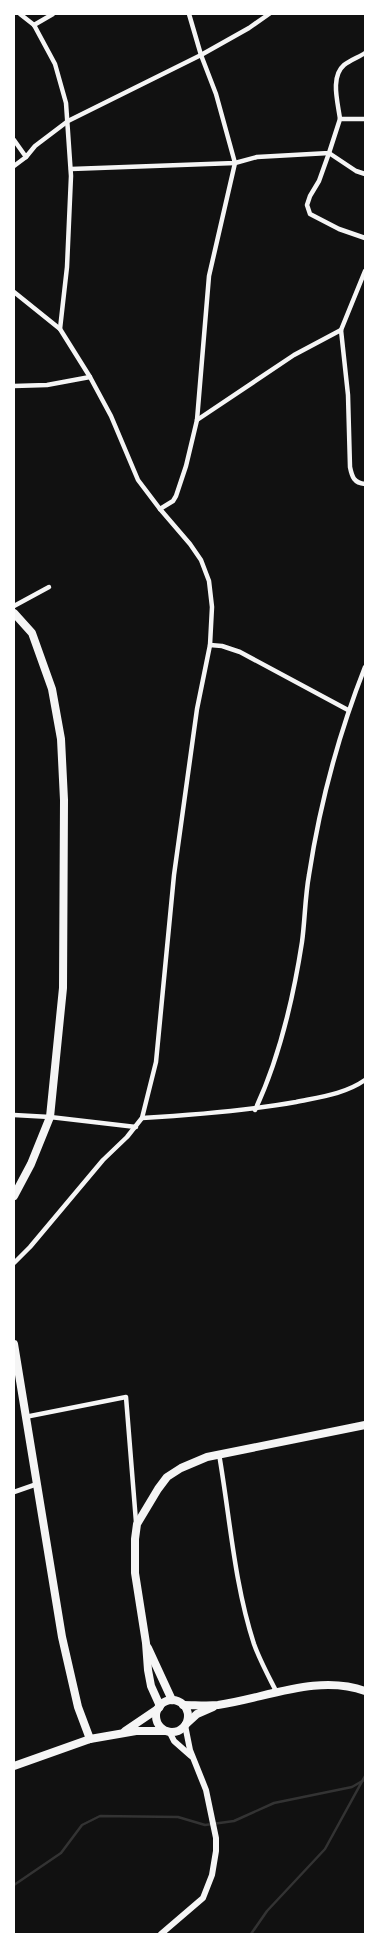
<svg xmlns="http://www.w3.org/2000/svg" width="379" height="1948" font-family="Signika,sans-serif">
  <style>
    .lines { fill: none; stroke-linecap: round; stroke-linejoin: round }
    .stream { stroke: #333; stroke-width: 2.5 }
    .minor { stroke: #f5f5f5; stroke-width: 4.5 }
    .secondary { stroke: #f5f5f5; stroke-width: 6 }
    .primary { stroke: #f5f5f5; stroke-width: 8 }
    .trunk { stroke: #f5f5f5; stroke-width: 8 }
  </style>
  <rect width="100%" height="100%" fill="#111"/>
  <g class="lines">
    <g class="stream">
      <polyline points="14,1885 61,1853 82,1825 100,1816 178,1817 205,1825 234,1821 274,1803 352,1787 364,1780"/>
      <polyline points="251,1934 267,1911 325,1849 365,1776"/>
    </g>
    <g class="minor">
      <polyline points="34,25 53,14"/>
      <path d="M340,119c-2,-16 -10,-42 4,-54 6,-5 15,-8 21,-12"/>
      <polyline points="14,140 26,157 35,146 68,121 201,55 249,28 269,14"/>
      <polyline points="14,166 26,157"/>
      <polyline points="71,169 235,163 216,94 201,55 189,14"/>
      <polyline points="365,174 356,171 329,153 319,181 310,196 307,205 310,214 339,229 365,238"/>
      <path d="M365,271l-24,59 7,65 2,72c2,10 4,16 15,17"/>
      <polyline points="14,292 60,329"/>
      <polyline points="14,386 47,385 90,377"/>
      <polyline points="197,420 294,355 341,330"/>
      <polyline points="160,509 173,501 176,496 186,466 197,420 209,276 235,163 257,157 329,153 340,119 365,119"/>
      <polyline points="14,606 49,587"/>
      <polyline points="210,645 222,646 240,652 348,710"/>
      <path d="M255,1110c25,-53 38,-110 47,-168 3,-22 3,-45 7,-67 11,-72 30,-142 56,-208"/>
      <polyline points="14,1115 50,1117 136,1127"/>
      <path d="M142,1118c52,-3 103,-7 154,-16 24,-5 49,-8 69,-22"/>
      <polyline points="14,1263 30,1247 103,1160 127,1137 142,1118 156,1062 174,875 197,709 210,645 212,607 209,581 201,560 190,544 160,509 138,480 111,416 90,377 60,329 67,267 71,176 66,103 55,64 34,25 20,14"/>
      <polyline points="25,1417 126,1397 136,1522"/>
      <path d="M219,1454c11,63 15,129 35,190 6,17 15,33 23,49"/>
      <polyline points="14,1492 37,1484"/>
    </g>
    <g class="secondary">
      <polyline points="169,1731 174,1741 191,1756"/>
      <polyline points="161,1934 203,1898 212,1875 216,1851 216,1838 206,1790 190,1750 185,1725"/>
    </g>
    <g class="primary">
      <polyline points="14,613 32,633 52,689 61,739 64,800 63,988 50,1117 31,1164 14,1196"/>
      <polyline points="14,1344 62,1637 78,1707 90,1739"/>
    </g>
    <g class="trunk">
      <polyline points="148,1648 172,1700"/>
      <circle cx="172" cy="1716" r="16"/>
      <path d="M183,1705c12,0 24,1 35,0 48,-7 100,-31 147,-14"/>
      <polyline points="160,1706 151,1686 148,1670 146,1643 135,1573 135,1539 137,1524 158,1489 167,1477 181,1468 207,1457 365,1425"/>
      <polyline points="186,1724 197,1714 213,1707"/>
      <polyline points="125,1731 159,1708"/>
      <polyline points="14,1766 90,1739 136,1731 166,1731"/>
    </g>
  </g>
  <rect width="379" height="1948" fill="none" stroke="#ffffff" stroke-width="30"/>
</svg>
